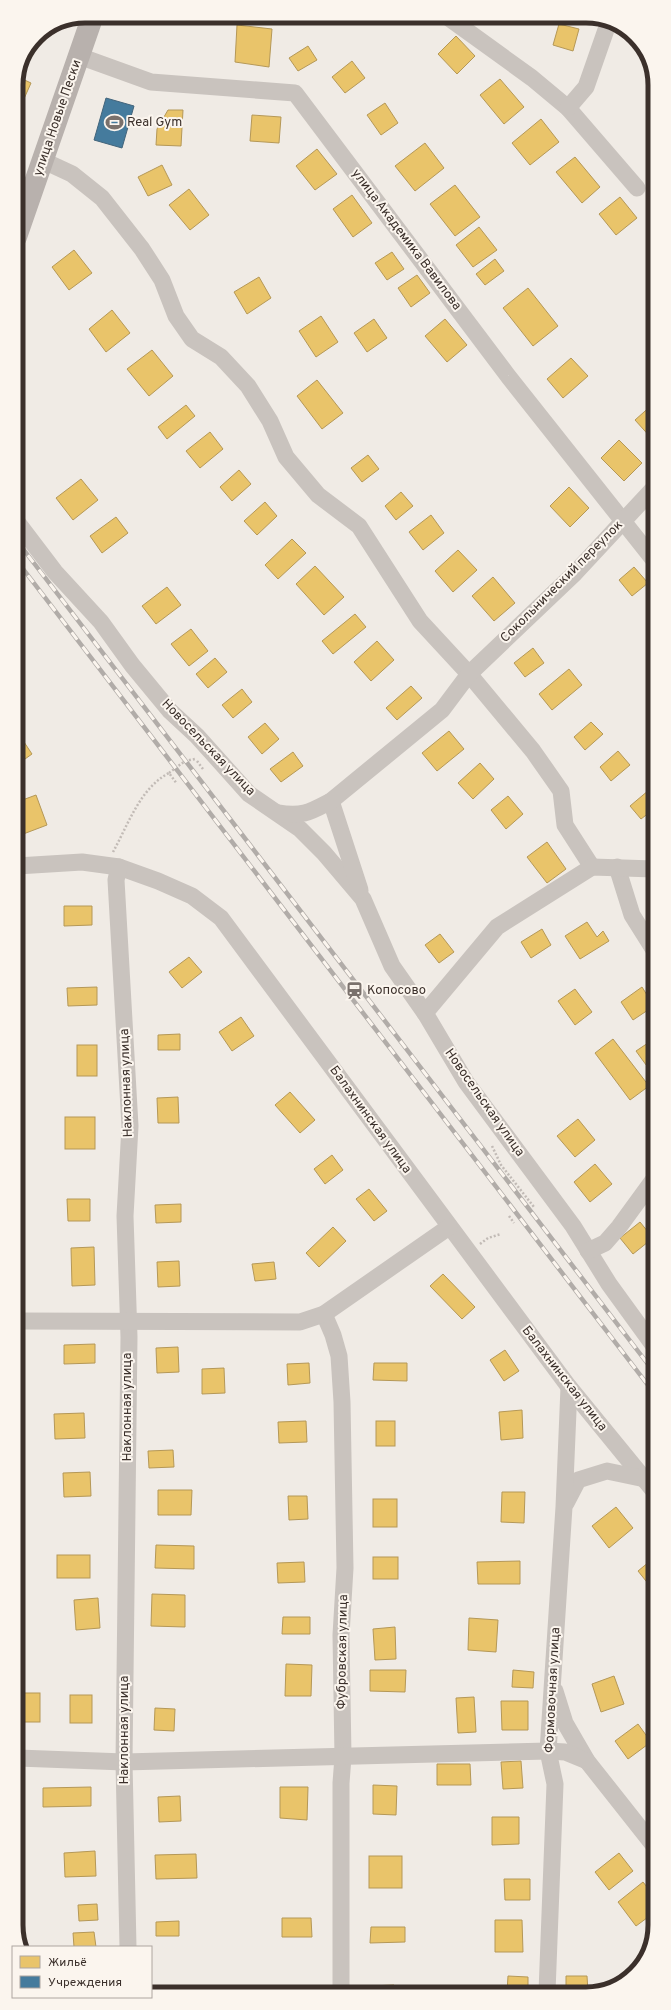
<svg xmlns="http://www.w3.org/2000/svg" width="671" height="2010" font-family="Overpass,sans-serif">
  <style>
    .homes { fill: #e9c46a; stroke: #b59857 }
    .public { fill: #457b9d; stroke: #42647b }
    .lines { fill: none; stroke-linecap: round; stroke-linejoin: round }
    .path { stroke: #c2bbb6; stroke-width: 2.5; stroke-dasharray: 2 2; stroke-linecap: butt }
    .minor { stroke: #c9c3be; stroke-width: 17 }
    .major { stroke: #b8b1ad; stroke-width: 22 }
    .rail-casing { stroke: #b1aca8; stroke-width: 4.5 }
    .rail { stroke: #fbf5ee; stroke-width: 3; stroke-dasharray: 9; stroke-linecap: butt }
    .labels { text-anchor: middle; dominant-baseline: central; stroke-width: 4; stroke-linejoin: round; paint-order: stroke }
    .street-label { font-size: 13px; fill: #3b302b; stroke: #fbf5ee }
    .poi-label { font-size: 13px; fill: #3b302b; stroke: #fbf5ee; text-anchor: start }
    .rim { fill: none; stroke: #3b302b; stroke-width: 5 }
  </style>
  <rect width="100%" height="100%" fill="#f0ebe5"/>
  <g class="homes">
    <polygon points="559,24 579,29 573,51 553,45"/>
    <polygon points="237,25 272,29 269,67 235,62"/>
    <polygon points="456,36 475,56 457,74 438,54"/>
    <polygon points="308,46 317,60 298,71 289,58"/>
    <polygon points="352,61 365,78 345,93 332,77"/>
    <polygon points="18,77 31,83 19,110 16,108 16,81"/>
    <polygon points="500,79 524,107 504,124 480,95"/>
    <polygon points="385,103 398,123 381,135 367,115"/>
    <polygon points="168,110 183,110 181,146 156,145 157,129"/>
    <polygon points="252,115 281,117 279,143 250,141"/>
    <polygon points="541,119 559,142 530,165 512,143"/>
    <polygon points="425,143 444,168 415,191 395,166"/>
    <polygon points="317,149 337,174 315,190 296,166"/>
    <polygon points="575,157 600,187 582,203 556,172"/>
    <polygon points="162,165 172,185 148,196 138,177"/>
    <polygon points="455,185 480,217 455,236 430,204"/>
    <polygon points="189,189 209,215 190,230 169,205"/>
    <polygon points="352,195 372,223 353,237 333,209"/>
    <polygon points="620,197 637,218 616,235 599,214"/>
    <polygon points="479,227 497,250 473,267 456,245"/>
    <polygon points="74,250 92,273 69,290 52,267"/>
    <polygon points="392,252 404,269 387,280 375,263"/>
    <polygon points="495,259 504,271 485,285 476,274"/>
    <polygon points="417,275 430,293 411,307 398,288"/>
    <polygon points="259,277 271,298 247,314 234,292"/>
    <polygon points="528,288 558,326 533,346 503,308"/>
    <polygon points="112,310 130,333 106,352 89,329"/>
    <polygon points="321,316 338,342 316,357 299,331"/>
    <polygon points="374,319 387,338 367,352 354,333"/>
    <polygon points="445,319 467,345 447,362 425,336"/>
    <polygon points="152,350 173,376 149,396 127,369"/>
    <polygon points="571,358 588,376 563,398 547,379"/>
    <polygon points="317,380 343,413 322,429 297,396"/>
    <polygon points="653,404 653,440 635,420"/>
    <polygon points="186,405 195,416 167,439 158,427"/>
    <polygon points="210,432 223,449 200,468 186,451"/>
    <polygon points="619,440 642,463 624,481 601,458"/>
    <polygon points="368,455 379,469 362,482 351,468"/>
    <polygon points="239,470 251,484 232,501 220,487"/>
    <polygon points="81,479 98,500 73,520 56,498"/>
    <polygon points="569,487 589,508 570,527 550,506"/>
    <polygon points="401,492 413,506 396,520 385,506"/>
    <polygon points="265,502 277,516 257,535 244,521"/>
    <polygon points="431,515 444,533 423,550 409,532"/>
    <polygon points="116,517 128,533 102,553 90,536"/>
    <polygon points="292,539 306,553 278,579 265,565"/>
    <polygon points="458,550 477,570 453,592 435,571"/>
    <polygon points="315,566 344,597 324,615 296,584"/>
    <polygon points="634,567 648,583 632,596 619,580"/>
    <polygon points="493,577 515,603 494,621 472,596"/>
    <polygon points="167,587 181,605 156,624 142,606"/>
    <polygon points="355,614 366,627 333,654 322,641"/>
    <polygon points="191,629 208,651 189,666 171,644"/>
    <polygon points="377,641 394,660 371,681 354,662"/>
    <polygon points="533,648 544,663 525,677 514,663"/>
    <polygon points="215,658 227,672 208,688 196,674"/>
    <polygon points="569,669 582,685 552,710 539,694"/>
    <polygon points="411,686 422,698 397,720 386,708"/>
    <polygon points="242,689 252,702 233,718 222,705"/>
    <polygon points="591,722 603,734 585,750 574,737"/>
    <polygon points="265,723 279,739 262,754 248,737"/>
    <polygon points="449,731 464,749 437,771 422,753"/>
    <polygon points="20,736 32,754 18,764 17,738"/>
    <polygon points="618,751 630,765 611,781 600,767"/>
    <polygon points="293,752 303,766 281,782 270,769"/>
    <polygon points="480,763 494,779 473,799 458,783"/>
    <polygon points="649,790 654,795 654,809 641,819 630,806"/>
    <polygon points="36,795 47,825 18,836 17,802"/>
    <polygon points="508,796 523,814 506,829 491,810"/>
    <polygon points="547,842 566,869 547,883 527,857"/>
    <polygon points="64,906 92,906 92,925 64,926"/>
    <polygon points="587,922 597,937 603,931 609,941 580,959 565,936"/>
    <polygon points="542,929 551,945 531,958 521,942"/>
    <polygon points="440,934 454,952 439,963 425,945"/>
    <polygon points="189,957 202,972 182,988 169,972"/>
    <polygon points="97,987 97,1005 68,1006 67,988"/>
    <polygon points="642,987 654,1006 633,1020 621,1002"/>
    <polygon points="575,989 592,1012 575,1025 558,1001"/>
    <polygon points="241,1017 254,1036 232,1051 219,1032"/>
    <polygon points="180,1034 180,1050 158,1050 158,1035"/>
    <polygon points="613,1039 649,1086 630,1100 595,1053"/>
    <polygon points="651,1041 654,1045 654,1066 649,1069 636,1051"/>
    <rect x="77" y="1045" width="20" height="31"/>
    <polygon points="290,1092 315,1120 300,1133 275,1105"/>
    <polygon points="178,1097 179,1123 158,1123 157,1098"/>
    <rect x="65" y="1117" width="30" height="32"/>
    <polygon points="578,1119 595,1140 575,1157 557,1136"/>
    <polygon points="332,1155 343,1170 325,1184 314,1169"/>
    <polygon points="595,1164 612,1184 590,1202 574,1182"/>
    <polygon points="369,1189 387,1211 374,1221 356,1199"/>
    <polygon points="67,1199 90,1199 90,1221 68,1221"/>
    <polygon points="181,1204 181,1222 156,1223 155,1205"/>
    <polygon points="640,1222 653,1238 633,1254 620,1238"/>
    <polygon points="333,1227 346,1241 319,1267 306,1253"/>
    <polygon points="94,1247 95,1285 72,1286 71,1248"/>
    <polygon points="179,1261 180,1286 158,1287 157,1262"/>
    <polygon points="274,1262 276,1279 255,1281 252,1264"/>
    <polygon points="443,1274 475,1307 462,1319 430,1286"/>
    <polygon points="95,1344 95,1363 64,1364 64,1345"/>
    <polygon points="178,1347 179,1372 157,1373 156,1348"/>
    <polygon points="505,1350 519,1371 504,1381 490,1360"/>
    <polygon points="309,1363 310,1383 288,1385 287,1364"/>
    <polygon points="374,1363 407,1363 407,1381 373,1380"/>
    <polygon points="224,1368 225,1393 202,1394 202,1369"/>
    <polygon points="522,1410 523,1438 501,1440 499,1412"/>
    <polygon points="84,1413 85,1438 55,1439 54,1414"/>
    <polygon points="306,1421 307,1442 279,1443 278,1422"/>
    <rect x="376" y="1421" width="19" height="25"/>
    <polygon points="173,1450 174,1467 149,1468 148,1451"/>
    <polygon points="90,1472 91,1496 64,1497 63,1473"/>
    <polygon points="158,1490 192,1490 191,1515 158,1515"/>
    <polygon points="502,1492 525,1492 524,1523 501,1522"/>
    <polygon points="288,1496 307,1496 308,1519 289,1520"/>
    <rect x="373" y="1499" width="24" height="28"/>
    <polygon points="616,1507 633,1528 609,1548 592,1526"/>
    <polygon points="156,1545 194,1546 194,1569 155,1568"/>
    <rect x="57" y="1555" width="33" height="23"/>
    <rect x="373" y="1557" width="25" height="22"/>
    <polygon points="655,1557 655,1582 650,1586 638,1571"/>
    <polygon points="520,1561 520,1584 478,1584 477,1562"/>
    <polygon points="304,1562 305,1582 278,1583 277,1563"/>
    <polygon points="152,1594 185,1595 185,1627 151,1626"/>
    <polygon points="98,1598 100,1628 76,1630 74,1600"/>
    <polygon points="283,1617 310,1617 310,1634 282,1634"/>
    <polygon points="469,1618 498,1620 496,1652 468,1650"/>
    <polygon points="395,1627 396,1659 375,1660 373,1629"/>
    <polygon points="286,1664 312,1665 311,1696 285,1696"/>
    <polygon points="370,1670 406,1670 405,1692 370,1691"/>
    <polygon points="513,1670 534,1672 533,1688 512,1687"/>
    <polygon points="614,1676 624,1704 601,1712 592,1684"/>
    <rect x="18" y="1693" width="22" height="29"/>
    <rect x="70" y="1695" width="22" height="28"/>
    <polygon points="474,1697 476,1732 458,1733 456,1698"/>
    <polygon points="501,1701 528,1701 528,1730 502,1730"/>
    <polygon points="155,1708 175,1709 174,1731 154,1730"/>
    <polygon points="638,1724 651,1742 628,1759 615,1741"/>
    <polygon points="521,1761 523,1788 503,1789 501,1762"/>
    <polygon points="437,1764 470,1764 471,1785 437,1785"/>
    <polygon points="373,1785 397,1786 396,1815 373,1814"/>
    <polygon points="91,1787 91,1806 43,1807 43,1788"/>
    <polygon points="280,1787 308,1787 307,1820 280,1818"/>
    <polygon points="180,1796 181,1821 159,1822 158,1797"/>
    <polygon points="492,1817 519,1817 519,1844 492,1845"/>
    <polygon points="95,1851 96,1876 65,1877 64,1853"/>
    <polygon points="619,1853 633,1871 609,1890 595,1872"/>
    <polygon points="196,1854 197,1878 156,1879 155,1855"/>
    <rect x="369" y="1856" width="33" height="32"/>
    <polygon points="504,1879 530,1879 530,1900 505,1900"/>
    <polygon points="643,1882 655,1897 655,1912 636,1926 618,1902"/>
    <polygon points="97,1904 98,1920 79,1921 78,1905"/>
    <polygon points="282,1918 311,1918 312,1937 282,1937"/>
    <polygon points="495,1920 522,1920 523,1952 495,1952"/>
    <polygon points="179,1921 179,1936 156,1936 156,1922"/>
    <polygon points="371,1927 405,1927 405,1942 370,1943"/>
    <polygon points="94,1932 96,1947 74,1947 73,1933"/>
    <polygon points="508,1976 528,1977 528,1992 507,1992"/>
    <polygon points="566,1976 587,1976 588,1992 566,1992"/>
    <polygon points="394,1985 394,1993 370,1993 370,1986"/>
    <polygon points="185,1990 185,1993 160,1994 160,1991"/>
  </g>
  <polygon class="public" points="106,98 134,106 122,148 94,140"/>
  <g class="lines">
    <g class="path">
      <polyline points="197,761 203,769"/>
      <polyline points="169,773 185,761 195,759"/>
      <path d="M113,852c15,-27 27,-64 56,-79l8,11"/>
      <polyline points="492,1146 501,1165 534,1207"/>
      <polyline points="509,1216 514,1223"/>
      <polyline points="480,1244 488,1238 501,1234"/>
    </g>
    <g class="minor">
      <polyline points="449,18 532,78 568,108 637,188"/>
      <polyline points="79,56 151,82 295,93 508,376 653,559"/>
      <polyline points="568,108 586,87 608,24"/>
      <polyline points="44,161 72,174 102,198 142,249 162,280 176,316 192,339 221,357 248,386 270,421 286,457 318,495 359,526 420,621 469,674 533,751 561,791 565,825 592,867"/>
      <polyline points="17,522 55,572 101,622 132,665 170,711 197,736 249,794 300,829 324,853 363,899 392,966 425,1013 466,1082 573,1226 609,1284 654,1346"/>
      <polyline points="331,801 360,890"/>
      <path d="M278,813c25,4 32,-1 53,-12l111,-91 27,-36 106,-101 78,-84"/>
      <polyline points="17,866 82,862 119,867 158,881 192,896 221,918 569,1387 654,1491"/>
      <polyline points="119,867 116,880 130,1126 125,1216 129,1337 124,1762 128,1947"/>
      <polyline points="617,867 632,915 654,950"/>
      <polyline points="425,1013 497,927 592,867 654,869"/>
      <polyline points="588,1251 605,1243 619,1227 654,1179"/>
      <polyline points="324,1314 333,1335 339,1356 342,1402 345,1568 341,1635 343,1757 341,1783 341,1993"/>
      <polyline points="18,1321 300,1322 324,1314 449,1227"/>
      <polyline points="566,1503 578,1480 607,1471 645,1479"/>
      <polyline points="555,1691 565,1723 587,1761 655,1847"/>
      <polyline points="18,1758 124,1762 548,1751 565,1752 587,1761"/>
      <polyline points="547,1992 555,1784 548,1751 564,1507 569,1387"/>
    </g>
    <polyline class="major" points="16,237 91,21"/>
    <defs>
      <g id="rail">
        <polyline points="17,541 654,1372"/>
        <polyline points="17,561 654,1393"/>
      </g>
    </defs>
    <use href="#rail" class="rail-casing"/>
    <use href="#rail" class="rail"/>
  </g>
  <defs>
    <symbol id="stadium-bare" viewBox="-9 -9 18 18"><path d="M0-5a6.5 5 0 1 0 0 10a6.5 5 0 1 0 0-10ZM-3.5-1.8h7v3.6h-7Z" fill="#7a716c" stroke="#fbf5ee" stroke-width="2.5" paint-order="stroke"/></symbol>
    <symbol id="station-bare" viewBox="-9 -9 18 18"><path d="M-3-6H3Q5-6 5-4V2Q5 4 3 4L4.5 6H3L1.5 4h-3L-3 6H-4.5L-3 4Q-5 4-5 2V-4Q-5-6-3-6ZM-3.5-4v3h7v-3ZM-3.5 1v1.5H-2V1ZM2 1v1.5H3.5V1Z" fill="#7a716c" stroke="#fbf5ee" stroke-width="2.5" paint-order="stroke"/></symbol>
  </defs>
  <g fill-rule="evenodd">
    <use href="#stadium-bare" x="102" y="110" width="25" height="25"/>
    <use href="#station-bare" x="342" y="978" width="25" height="25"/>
  </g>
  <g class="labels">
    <g class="street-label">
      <text transform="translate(58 118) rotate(-71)">улица Новые Пески</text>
      <text transform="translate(406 240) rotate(53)">улица Академика Вавилова</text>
      <text transform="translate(562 582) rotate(-45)">Сокольнический переулок</text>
      <text transform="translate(208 748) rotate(46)">Новосельская улица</text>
      <text transform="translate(127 1083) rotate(-92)">Наклонная улица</text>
      <text transform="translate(484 1103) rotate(55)">Новосельская улица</text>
      <text transform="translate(370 1120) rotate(54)">Балахнинская улица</text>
      <text transform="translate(564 1379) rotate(52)">Балахнинская улица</text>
      <text transform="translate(128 1407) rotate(-90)">Наклонная улица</text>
      <text transform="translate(343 1652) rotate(-89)">Фубровская улица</text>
      <text transform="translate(553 1690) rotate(-87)">Формовочная улица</text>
      <text transform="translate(125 1730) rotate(-90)">Наклонная улица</text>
    </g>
    <g class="poi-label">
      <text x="127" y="123">Real Gym</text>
      <text x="367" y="991">Копосово</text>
    </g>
  </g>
  <path d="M0 0H671V2010H0ZM85 23H586A62 62 0 0 1 648 85V1925A62 62 0 0 1 586 1987H85A62 62 0 0 1 23 1925V85A62 62 0 0 1 85 23Z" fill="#fbf5ee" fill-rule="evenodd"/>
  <path class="rim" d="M85 23H586A62 62 0 0 1 648 85V1925A62 62 0 0 1 586 1987H85A62 62 0 0 1 23 1925V85A62 62 0 0 1 85 23Z"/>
  <rect x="12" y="1946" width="140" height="52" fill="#fbf5ee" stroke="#aea6a0"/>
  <rect x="20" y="1956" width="20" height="12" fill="#e9c46a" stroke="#aea6a0"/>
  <text x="48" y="1966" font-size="12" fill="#3b302b">Жильё</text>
  <rect x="20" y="1976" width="20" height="12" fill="#457b9d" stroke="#aea6a0"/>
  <text x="48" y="1986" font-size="12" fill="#3b302b">Учреждения</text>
</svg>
